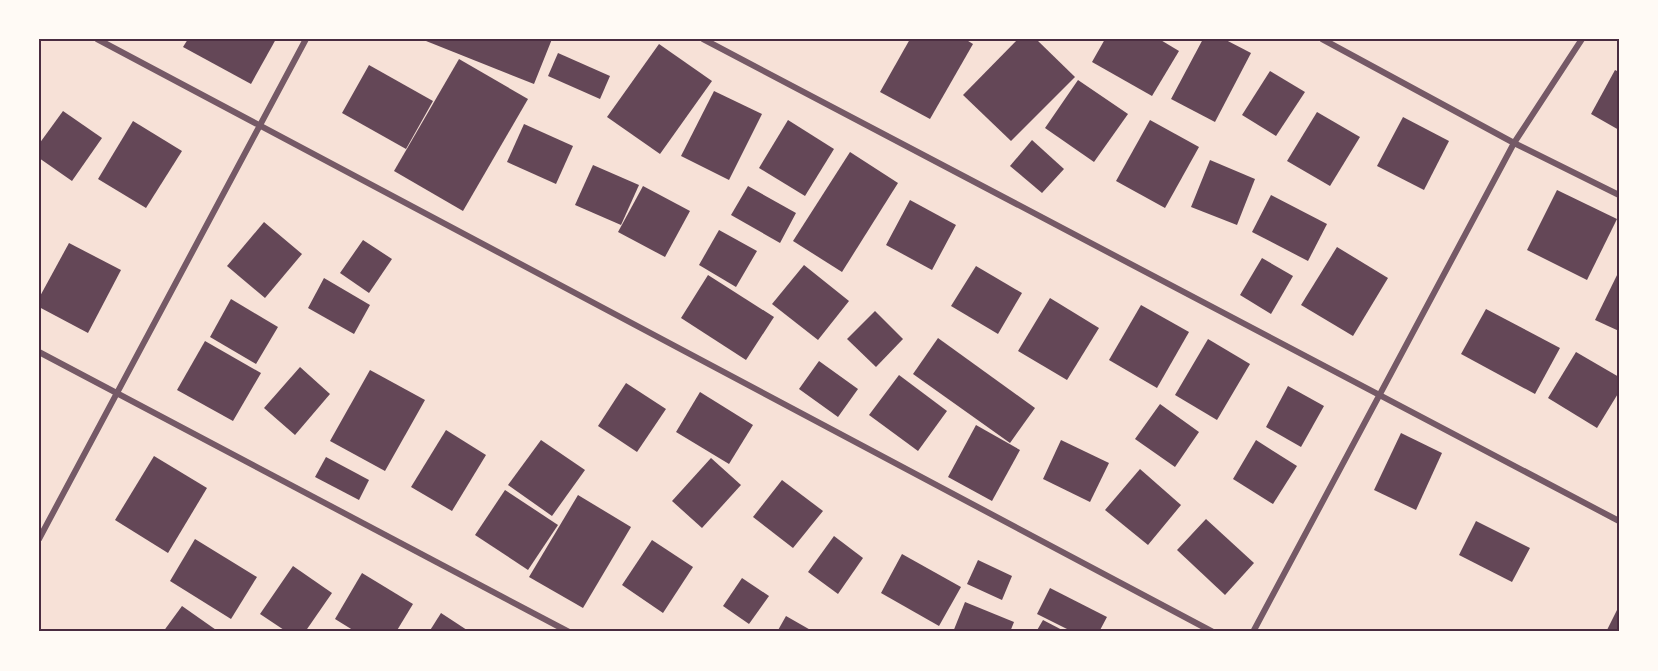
<svg xmlns="http://www.w3.org/2000/svg" width="1658" height="671" font-family="'Crimson Pro',serif">
  <style>
    .building { fill: #644757 }
    .lines { fill: none; stroke-linecap: round; stroke-linejoin: round }
    .minor { stroke: #755966; stroke-width: 6 }
    .neatline { fill: none; stroke: #4a2c40; stroke-width: 2 }
  </style>
  <rect width="100%" height="100%" fill="#f7e1d7"/>
  <g class="building">
    <polygon points="188,39 276,39 251,84 183,47"/>
    <polygon points="421,39 552,39 534,84"/>
    <polygon points="910,39 965,39 973,44 930,119 880,92"/>
    <polygon points="1018,39 1036,39 1075,77 1011,141 963,95"/>
    <polygon points="1105,39 1159,39 1179,51 1152,96 1092,62"/>
    <polygon points="1203,39 1224,39 1251,53 1215,122 1171,99"/>
    <polygon points="659,44 712,81 660,154 607,117"/>
    <polygon points="558,53 610,76 600,99 548,76"/>
    <polygon points="459,59 528,99 463,211 394,171"/>
    <polygon points="369,65 433,101 406,149 342,113"/>
    <polygon points="1615,70 1619,72 1619,130 1591,114"/>
    <polygon points="1270,71 1305,92 1276,136 1242,115"/>
    <polygon points="1078,80 1128,114 1094,162 1045,128"/>
    <polygon points="714,91 762,114 729,180 681,156"/>
    <polygon points="63,111 102,138 72,181 39,158 39,144"/>
    <polygon points="1317,112 1360,137 1330,186 1287,161"/>
    <polygon points="1403,117 1449,141 1424,190 1377,166"/>
    <polygon points="788,120 834,149 805,196 759,168"/>
    <polygon points="1150,120 1199,147 1165,208 1116,181"/>
    <polygon points="133,121 182,151 146,208 98,179"/>
    <polygon points="524,124 573,146 556,184 507,162"/>
    <polygon points="1032,140 1064,169 1042,193 1010,166"/>
    <polygon points="850,152 898,183 842,272 793,241"/>
    <polygon points="1210,160 1255,179 1237,225 1191,207"/>
    <polygon points="593,165 639,185 621,225 575,205"/>
    <polygon points="643,186 690,211 665,257 618,232"/>
    <polygon points="748,186 796,213 780,243 731,215"/>
    <polygon points="1557,190 1617,219 1587,280 1527,250"/>
    <polygon points="1271,195 1327,224 1308,261 1252,232"/>
    <polygon points="910,200 956,225 932,270 886,245"/>
    <polygon points="264,222 302,254 265,298 227,266"/>
    <polygon points="719,230 757,251 736,287 699,265"/>
    <polygon points="363,240 392,259 369,293 340,273"/>
    <polygon points="69,243 121,270 88,333 39,307 39,298"/>
    <polygon points="1337,247 1388,278 1353,336 1301,305"/>
    <polygon points="1262,258 1293,276 1271,314 1240,295"/>
    <polygon points="804,265 849,301 818,340 772,304"/>
    <polygon points="976,266 1022,293 998,334 951,306"/>
    <polygon points="1619,271 1619,331 1595,320"/>
    <polygon points="708,275 774,317 746,360 681,318"/>
    <polygon points="324,278 370,305 354,334 308,308"/>
    <polygon points="1050,298 1099,328 1067,380 1018,351"/>
    <polygon points="231,299 278,327 256,364 210,337"/>
    <polygon points="1141,305 1189,332 1157,388 1109,360"/>
    <polygon points="1486,309 1560,348 1535,394 1461,354"/>
    <polygon points="875,311 903,339 876,367 847,339"/>
    <polygon points="938,338 1035,408 1010,443 913,374"/>
    <polygon points="1208,339 1250,364 1217,420 1175,395"/>
    <polygon points="205,341 261,373 233,421 177,390"/>
    <polygon points="1576,352 1619,377 1619,392 1597,428 1548,398"/>
    <polygon points="819,361 858,389 838,417 799,389"/>
    <polygon points="300,367 330,394 295,435 264,408"/>
    <polygon points="370,370 425,400 385,471 330,441"/>
    <polygon points="899,375 947,411 918,451 869,415"/>
    <polygon points="626,383 666,409 637,452 598,426"/>
    <polygon points="1288,386 1324,406 1301,447 1266,427"/>
    <polygon points="700,392 753,425 729,464 676,432"/>
    <polygon points="1160,404 1199,432 1175,467 1135,439"/>
    <polygon points="976,425 1020,450 992,501 948,477"/>
    <polygon points="446,430 486,455 452,511 411,487"/>
    <polygon points="1401,433 1442,453 1416,510 1374,490"/>
    <polygon points="541,440 585,470 552,516 508,485"/>
    <polygon points="1061,440 1109,463 1090,502 1043,479"/>
    <polygon points="1256,440 1297,466 1273,504 1233,479"/>
    <polygon points="154,456 207,488 168,553 115,520"/>
    <polygon points="326,457 369,480 359,500 315,477"/>
    <polygon points="711,458 741,485 702,528 672,501"/>
    <polygon points="1140,469 1181,505 1148,545 1105,510"/>
    <polygon points="782,480 823,511 793,548 753,517"/>
    <polygon points="505,490 558,525 528,570 475,535"/>
    <polygon points="578,495 631,527 583,608 529,577"/>
    <polygon points="1206,519 1254,563 1225,595 1177,550"/>
    <polygon points="1476,521 1530,548 1512,582 1459,555"/>
    <polygon points="834,536 863,558 838,594 808,572"/>
    <polygon points="195,539 257,577 231,619 170,581"/>
    <polygon points="652,540 693,567 663,613 622,585"/>
    <polygon points="902,554 961,587 939,626 881,593"/>
    <polygon points="978,560 1012,576 1002,600 967,584"/>
    <polygon points="293,566 332,593 305,632 287,632 260,614"/>
    <polygon points="362,573 413,604 396,632 356,632 335,619"/>
    <polygon points="742,578 769,596 749,624 723,606"/>
    <polygon points="1050,588 1107,617 1099,632 1073,632 1037,614"/>
    <polygon points="965,602 1014,622 1010,632 953,632"/>
    <polygon points="182,606 219,632 163,632"/>
    <polygon points="1619,606 1619,632 1606,632"/>
    <polygon points="441,613 470,632 429,632"/>
    <polygon points="786,616 814,632 777,632"/>
    <polygon points="1043,620 1066,632 1036,632"/>
  </g>
  <g class="lines">
    <g class="minor">
      <polyline points="97,39 1213,632"/>
      <polyline points="703,39 1619,521"/>
      <polyline points="1322,39 1514,143 1619,195"/>
      <polyline points="39,352 569,632"/>
      <polyline points="39,539 306,39"/>
      <polyline points="1253,632 1514,143 1582,39"/>
    </g>
  </g>
  <rect width="1658" height="671" fill="none" stroke="#fffaf5" stroke-width="81"/>
  <rect x="40" y="40" width="1578" height="590" class="neatline"/>
</svg>
